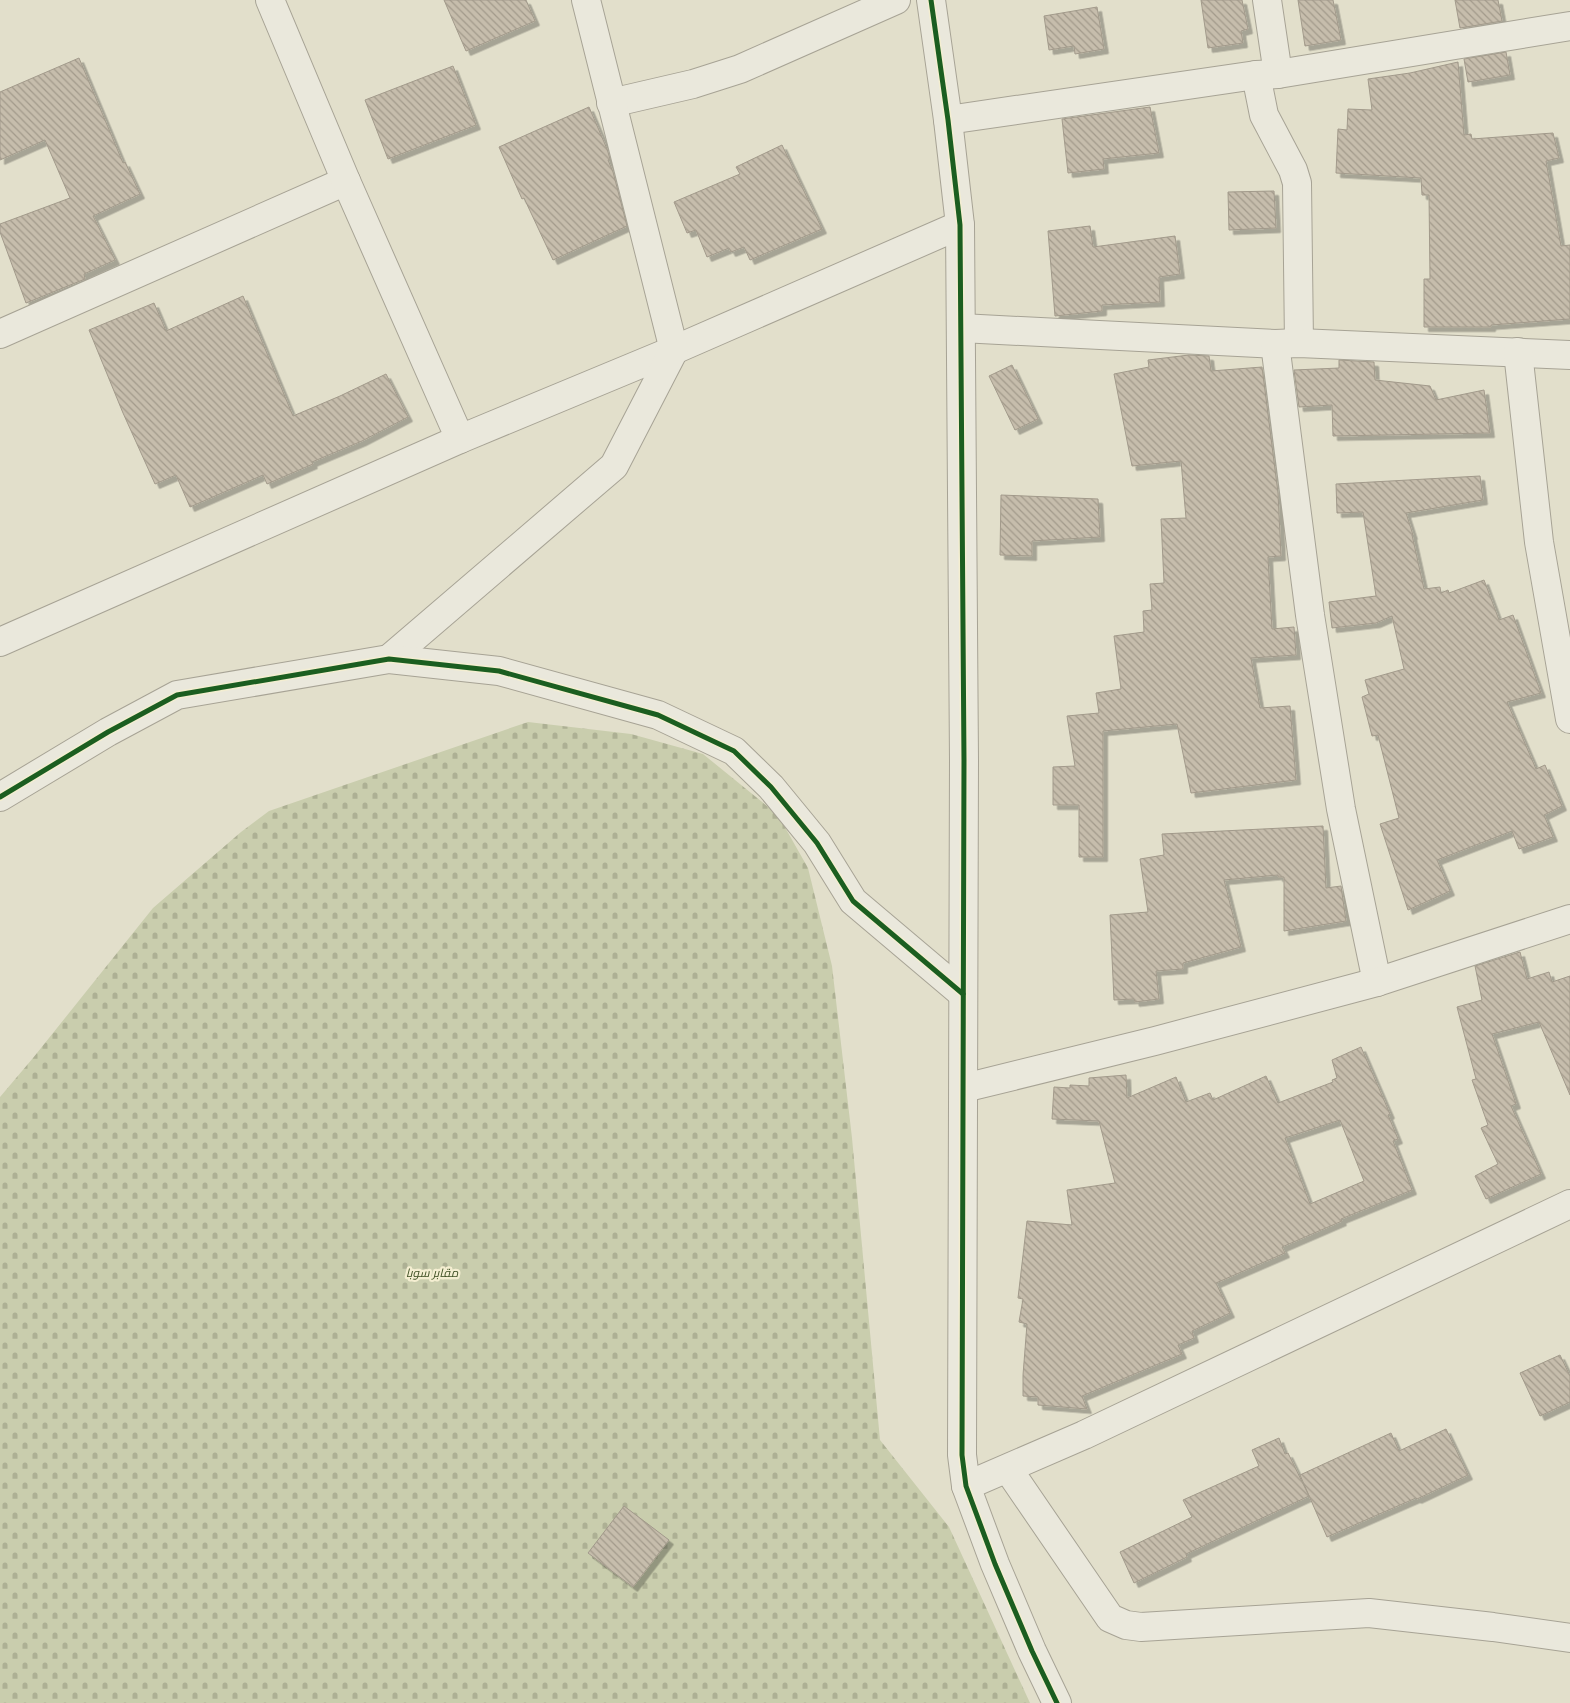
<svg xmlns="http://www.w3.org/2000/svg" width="1570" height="1703" font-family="'Noto Serif',Cairo,serif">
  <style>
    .cemetery { fill: url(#cemetery-stones) }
    .building { fill: url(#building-back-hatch); stroke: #a29a8b; fill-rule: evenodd; filter: url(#shadow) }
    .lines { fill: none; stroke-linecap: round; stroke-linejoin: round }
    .minor-casing { stroke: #a7a395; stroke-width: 30 }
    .tertiary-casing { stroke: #a7a395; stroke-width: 30 }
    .minor { stroke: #eae8dc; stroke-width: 28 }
    .tertiary { stroke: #eae8dc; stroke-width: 28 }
    .cycleway-casing { stroke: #f4eed1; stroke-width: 8 }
    .cycleway { stroke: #1b5e20; stroke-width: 5 }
    .labels { text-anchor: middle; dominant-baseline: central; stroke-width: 4.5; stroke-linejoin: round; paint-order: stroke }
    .park-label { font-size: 12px; font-style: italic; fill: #405125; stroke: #f4eed1 }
  </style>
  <defs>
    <pattern id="cemetery-stones" width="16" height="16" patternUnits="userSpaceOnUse" patternTransform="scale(1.25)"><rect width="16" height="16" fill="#c9cdad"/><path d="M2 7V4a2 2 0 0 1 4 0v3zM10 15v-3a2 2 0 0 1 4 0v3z" fill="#adb094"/></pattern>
    <pattern id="building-back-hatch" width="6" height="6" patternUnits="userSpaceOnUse" patternTransform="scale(1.25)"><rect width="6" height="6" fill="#c6bdac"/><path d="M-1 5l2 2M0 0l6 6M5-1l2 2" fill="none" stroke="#a29a8b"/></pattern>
    <filter id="shadow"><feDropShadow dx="4.5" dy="4.5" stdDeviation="0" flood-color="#0004"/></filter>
  </defs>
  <rect width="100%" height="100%" fill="#e2dfcb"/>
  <polygon class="cemetery" points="528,722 631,734 703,754 778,815 808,868 832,966 852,1138 880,1440 949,1527 1030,1703 0,1703 0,1097 33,1058 153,908 241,832 269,811"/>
  <g class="building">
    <polygon points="444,0 526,0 535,21 466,51"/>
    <polygon points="1201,0 1242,0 1248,29 1241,31 1243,43 1208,48"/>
    <polygon points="1298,0 1333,0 1341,40 1305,46"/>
    <polygon points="1455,0 1498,0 1502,21 1460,28"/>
    <polygon points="1097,7 1104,49 1075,54 1074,46 1049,50 1044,16"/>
    <polygon points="1506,52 1510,75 1468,82 1464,59"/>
    <polygon points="79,58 123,163 125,162 140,194 93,216 115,260 84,274 85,279 26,303 0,232 0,224 70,198 45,140 0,160 0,92"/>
    <polygon points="1458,62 1464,135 1471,134 1472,139 1553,133 1559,158 1546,161 1561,246 1570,245 1570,319 1491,325 1491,327 1424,327 1424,279 1430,279 1429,195 1422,195 1421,178 1336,173 1338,129 1347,130 1348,109 1372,110 1368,79 1410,73"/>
    <polygon points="453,66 476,125 388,159 365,100"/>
    <polygon points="589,107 607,149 610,159 608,160 613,172 627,226 553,260 524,198 522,199 499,147"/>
    <polygon points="1150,107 1159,153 1103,159 1104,169 1068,173 1062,119"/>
    <polygon points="782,145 822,229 750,260 744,247 731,252 729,248 707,257 696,230 687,233 674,202 740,174 736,167"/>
    <polygon points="1274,191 1276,228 1229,230 1228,192"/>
    <polygon points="1090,226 1093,247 1175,236 1180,274 1159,277 1160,302 1102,305 1102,311 1055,316 1048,231"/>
    <polygon points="243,296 293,416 340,396 386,374 408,417 362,441 312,462 313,464 267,484 263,475 190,507 176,475 155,484 123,413 89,330 154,303 166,331"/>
    <polygon points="1189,355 1209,356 1211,371 1262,367 1278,493 1281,556 1268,557 1272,629 1294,627 1296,655 1251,658 1260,708 1290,706 1296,780 1191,793 1177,724 1103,731 1103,857 1079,857 1079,805 1053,805 1053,767 1075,766 1067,716 1099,713 1096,693 1121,689 1114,636 1144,632 1143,611 1152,610 1150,584 1164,583 1161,519 1186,518 1181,461 1132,466 1114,374 1149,367 1148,360"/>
    <polygon points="1339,360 1374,362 1375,380 1430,386 1436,400 1484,390 1490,433 1333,436 1332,405 1299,407 1294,370 1339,368"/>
    <polygon points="1012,365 1038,419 1015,430 989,376"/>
    <polygon points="1480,476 1483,500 1406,513 1413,535 1412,535 1424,589 1440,587 1441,593 1448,590 1449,593 1484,580 1499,620 1513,615 1541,693 1507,702 1536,769 1545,765 1562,806 1544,815 1553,837 1519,849 1512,831 1437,860 1450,891 1408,910 1380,824 1399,818 1378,735 1372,736 1362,697 1369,694 1365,680 1404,669 1392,616 1376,623 1332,628 1329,602 1376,596 1363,512 1337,513 1336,484"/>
    <polygon points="1001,495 1098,499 1100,537 1032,541 1032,556 1000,555"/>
    <polygon points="1323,826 1326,888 1341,886 1346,921 1284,931 1284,877 1278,877 1278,875 1224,880 1241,947 1183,963 1183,969 1156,971 1159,999 1135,1002 1134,999 1114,1000 1110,915 1148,912 1140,859 1164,855 1162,834"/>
    <polygon points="1520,952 1527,979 1549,972 1552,982 1570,976 1570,1095 1539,1022 1492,1034 1516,1104 1511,1106 1541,1174 1486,1199 1475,1176 1498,1164 1481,1128 1488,1125 1472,1080 1476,1079 1457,1007 1482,1000 1475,966"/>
    <path d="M1361,1047l29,67 -2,1 10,24 -5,2 19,49 -71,29 1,2 -60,26 3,6 -69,30 14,30 -38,18 2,7 -16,7 4,9 -100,42 5,13 -49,-4v-8l-15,-1v-21l4,-51 -8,-2 4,-23 -5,-1 9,-77 45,4 -5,-35 48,-7 -16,-62 -47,-2 2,-32 16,1v-3l19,1v-8l37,-3 1,23 49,-21 10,25 24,-9 3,7 53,-24 12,27 55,-21 -1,-2 5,-2 -5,-18zM1340,1120l24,61 -54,23 -25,-66z"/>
    <polygon points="1560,1355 1570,1376 1570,1402 1540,1416 1520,1373"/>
    <polygon points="1446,1429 1468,1475 1417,1499 1416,1498 1327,1537 1300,1475 1391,1433 1399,1451"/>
    <polygon points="1279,1438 1285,1454 1288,1453 1309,1496 1186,1554 1187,1557 1134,1583 1120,1552 1192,1517 1183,1500 1259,1466 1252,1450"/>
    <polygon points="624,1506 669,1540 633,1587 588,1553"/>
  </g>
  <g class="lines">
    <defs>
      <g id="minor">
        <polyline points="931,0 948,120 960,225 964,760 962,1455 966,1486 995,1564 1032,1651 1057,1703"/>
        <polyline points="1267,0 1278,74"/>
        <polyline points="1256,75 1264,115 1293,170 1297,183 1299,343"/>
        <polyline points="611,103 693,84 740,69 896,0"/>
        <polyline points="948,120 1256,75 1278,74 1570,26"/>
        <polyline points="961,328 1275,344 1299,343 1570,355"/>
        <polyline points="0,334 346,181"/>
        <polyline points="1275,344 1310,615 1341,809 1377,982"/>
        <polyline points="1518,352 1539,542 1570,719"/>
        <polyline points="460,439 674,350 960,225"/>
        <polyline points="389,659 614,466 674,350 586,0"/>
        <polyline points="0,797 108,732 177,695 389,659 499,671 658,715 734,751 771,787 817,843 853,901 963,994"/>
        <polyline points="964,1088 1155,1041 1377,982 1570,919"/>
        <polyline points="1008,1469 1110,1618 1126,1625 1141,1627 1369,1613 1493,1627 1570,1638"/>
        <polyline points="966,1486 1084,1435 1570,1204"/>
      </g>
      <polyline id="tertiary" points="0,642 460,439 346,181 270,0"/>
    </defs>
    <use href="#minor" class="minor-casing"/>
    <use href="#tertiary" class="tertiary-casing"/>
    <use href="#minor" class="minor"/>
    <use href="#tertiary" class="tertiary"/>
    <defs>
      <g id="cycleway">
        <polyline points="931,0 948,120 960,225 964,760 962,1455 966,1486 995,1564 1032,1651 1057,1703"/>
        <polyline points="0,797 108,732 177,695 389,659 499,671 658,715 734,751 771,787 817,843 853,901 963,994"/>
      </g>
    </defs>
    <use href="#cycleway" class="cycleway-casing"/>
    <use href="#cycleway" class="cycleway"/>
  </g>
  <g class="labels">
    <g class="park-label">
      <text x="432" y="1272">مقابر سوبا</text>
    </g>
  </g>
</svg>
